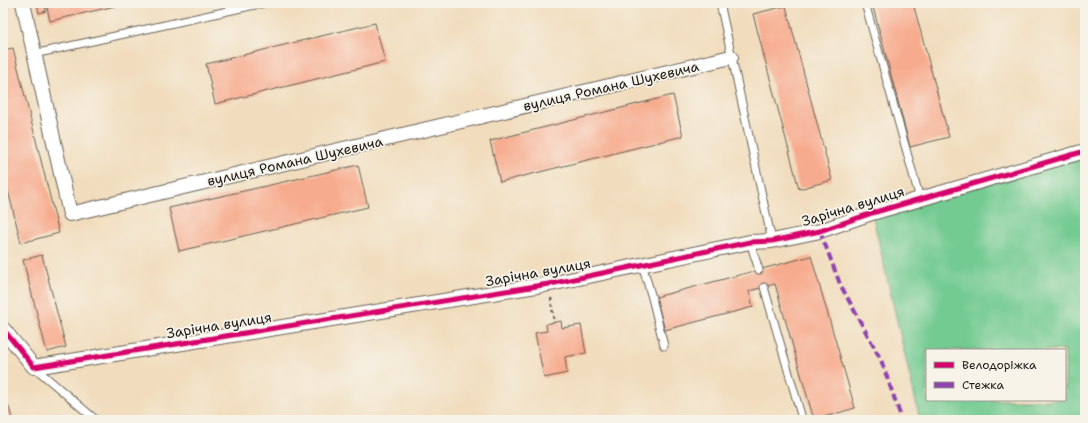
<svg xmlns="http://www.w3.org/2000/svg" width="1088" height="423" font-family="'Shantell Sans',sans-serif">
  <style>
    .green { fill: #73cb92; stroke: #487457; fill-rule: evenodd }
    .building { fill: #f7ab8e }
    .lines { fill: none; stroke-linecap: round; stroke-linejoin: round }
    .lane-casing { stroke: #676054; stroke-width: 9 }
    .street-casing { stroke: #676054; stroke-width: 16 }
    .path { stroke: #676054; stroke-width: 2.5; stroke-dasharray: 3 3; stroke-linecap: butt }
    .lane { stroke: #fff; stroke-width: 7 }
    .street { stroke: #fff; stroke-width: 14 }
    .quiet { stroke: #8e44ad; stroke-width: 4; stroke-dasharray: 8 4; stroke-linecap: butt }
    .cycleway-casing { stroke: #f7f3e8; stroke-width: 8 }
    .cycleway { stroke: #d6006c; stroke-width: 5 }
    .labels { text-anchor: middle; dominant-baseline: central; stroke-width: 3.5; stroke-linejoin: round; paint-order: stroke }
    .street-label { font-size: 14px; fill: #1c1c1c; stroke: #f7f3e8 }
  </style>
  <rect width="100%" height="100%" fill="#f7f3e8"/>
  <filter id="ink" filterUnits="userSpaceOnUse"><feTurbulence type="fractalNoise" baseFrequency=".025" numOctaves="2"/><feDisplacementMap in="SourceGraphic" scale="8" xChannelSelector="R" yChannelSelector="G"/><feConvolveMatrix kernelMatrix="1 2 1 2 8 2 1 2 1" color-interpolation-filters="sRGB"/></filter>
  <filter id="wash" filterUnits="userSpaceOnUse"><feTurbulence type="fractalNoise" baseFrequency=".012" numOctaves="4" result="noise"/><feDisplacementMap in="SourceGraphic" scale="16" xChannelSelector="R" yChannelSelector="G"/><feGaussianBlur stdDeviation="0.9" result="paint"/><feColorMatrix in="noise" values="0 0 0 0 0 0 0 0 0 0 0 0 0 0 0 0 0 1.4 0 .05"/><feComposite in="paint" operator="in"/></filter>
  <g filter="url(#wash)">
    <rect width="100%" height="100%" fill="#f1ddbd"/>
    <path class="green" d="M1085,151v269h-165l-48,-207zM927,350h138v50h-138z"/>
    <g id="blocks">
      <g class="building">
        <polygon points="37,3 44,3 46,11 39,13"/>
        <polygon points="46,3 124,3 124,4 50,21"/>
        <polygon points="872,3 913,3 949,137 910,147"/>
        <polygon points="786,6 832,180 799,189 753,14"/>
        <polygon points="375,23 385,62 215,104 206,64"/>
        <polygon points="13,48 59,233 21,243 3,170 3,50"/>
        <polygon points="673,95 683,136 500,182 490,141"/>
        <polygon points="358,165 368,207 179,251 169,208"/>
        <polygon points="42,255 66,347 47,352 23,260"/>
        <polygon points="811,256 855,408 814,420 775,284 749,291 753,307 665,330 656,297"/>
        <polygon points="561,321 562,328 581,325 586,353 565,357 567,373 544,378 535,333 547,331 546,324"/>
        <polygon points="3,391 13,420 3,420"/>
      </g>
    </g>
  </g>
  <g filter="url(#ink)">
    <use href="#blocks" fill-opacity="0" stroke="#676054" stroke-width="1"/>
    <g class="lines">
      <defs>
        <g id="lane">
          <polyline points="720,3 772,241"/>
          <polyline points="865,3 920,199"/>
          <polyline points="34,54 264,3"/>
          <polyline points="750,242 759,270"/>
          <polyline points="642,264 652,298 664,346"/>
          <polyline points="764,287 801,415"/>
          <polyline points="34,367 96,420"/>
        </g>
        <g id="street">
          <polyline points="23,3 70,214 731,57"/>
          <polyline points="3,329 34,367 555,283 750,242 772,241 820,231 872,213 1085,151"/>
        </g>
      </defs>
      <use href="#lane" class="lane-casing"/>
      <use href="#street" class="street-casing"/>
      <polyline class="path" points="551,298 554,323"/>
      <use href="#lane" class="lane"/>
      <use href="#street" class="street"/>
      <polyline class="quiet" points="820,231 840,284 881,360 902,420"/>
      <defs>
        <polyline id="cycleway" points="3,329 34,367 555,283 750,242 772,241 820,231 872,213 1085,151"/>
      </defs>
      <use href="#cycleway" class="cycleway-casing"/>
      <use href="#cycleway" class="cycleway"/>
    </g>
  </g>
  <g class="labels">
    <g class="street-label">
      <text transform="translate(611 86) rotate(-13)">вулиця Романа Шухевича</text>
      <text transform="translate(295 161) rotate(-13)">вулиця Романа Шухевича</text>
      <text transform="translate(853 206) rotate(-17)">Зарічна вулиця</text>
      <text transform="translate(538 272) rotate(-10)">Зарічна вулиця</text>
      <text transform="translate(219 325) rotate(-9)">Зарічна вулиця</text>
    </g>
  </g>
  <rect width="1088" height="423" fill="none" stroke="#f7f3e8" stroke-width="16"/>
  <rect x="926" y="349" width="140" height="52" fill="#f7f3e8" stroke="#9f9d96"/>
  <rect x="934" y="362" width="20" height="6" fill="#d6006c" stroke="#9f9d96"/>
  <text x="962" y="369" font-size="12" fill="#1c1c1c">Велодоріжка</text>
  <rect x="934" y="382" width="20" height="6" fill="#8e44ad" stroke="#9f9d96"/>
  <text x="962" y="389" font-size="12" fill="#1c1c1c">Стежка</text>
</svg>
